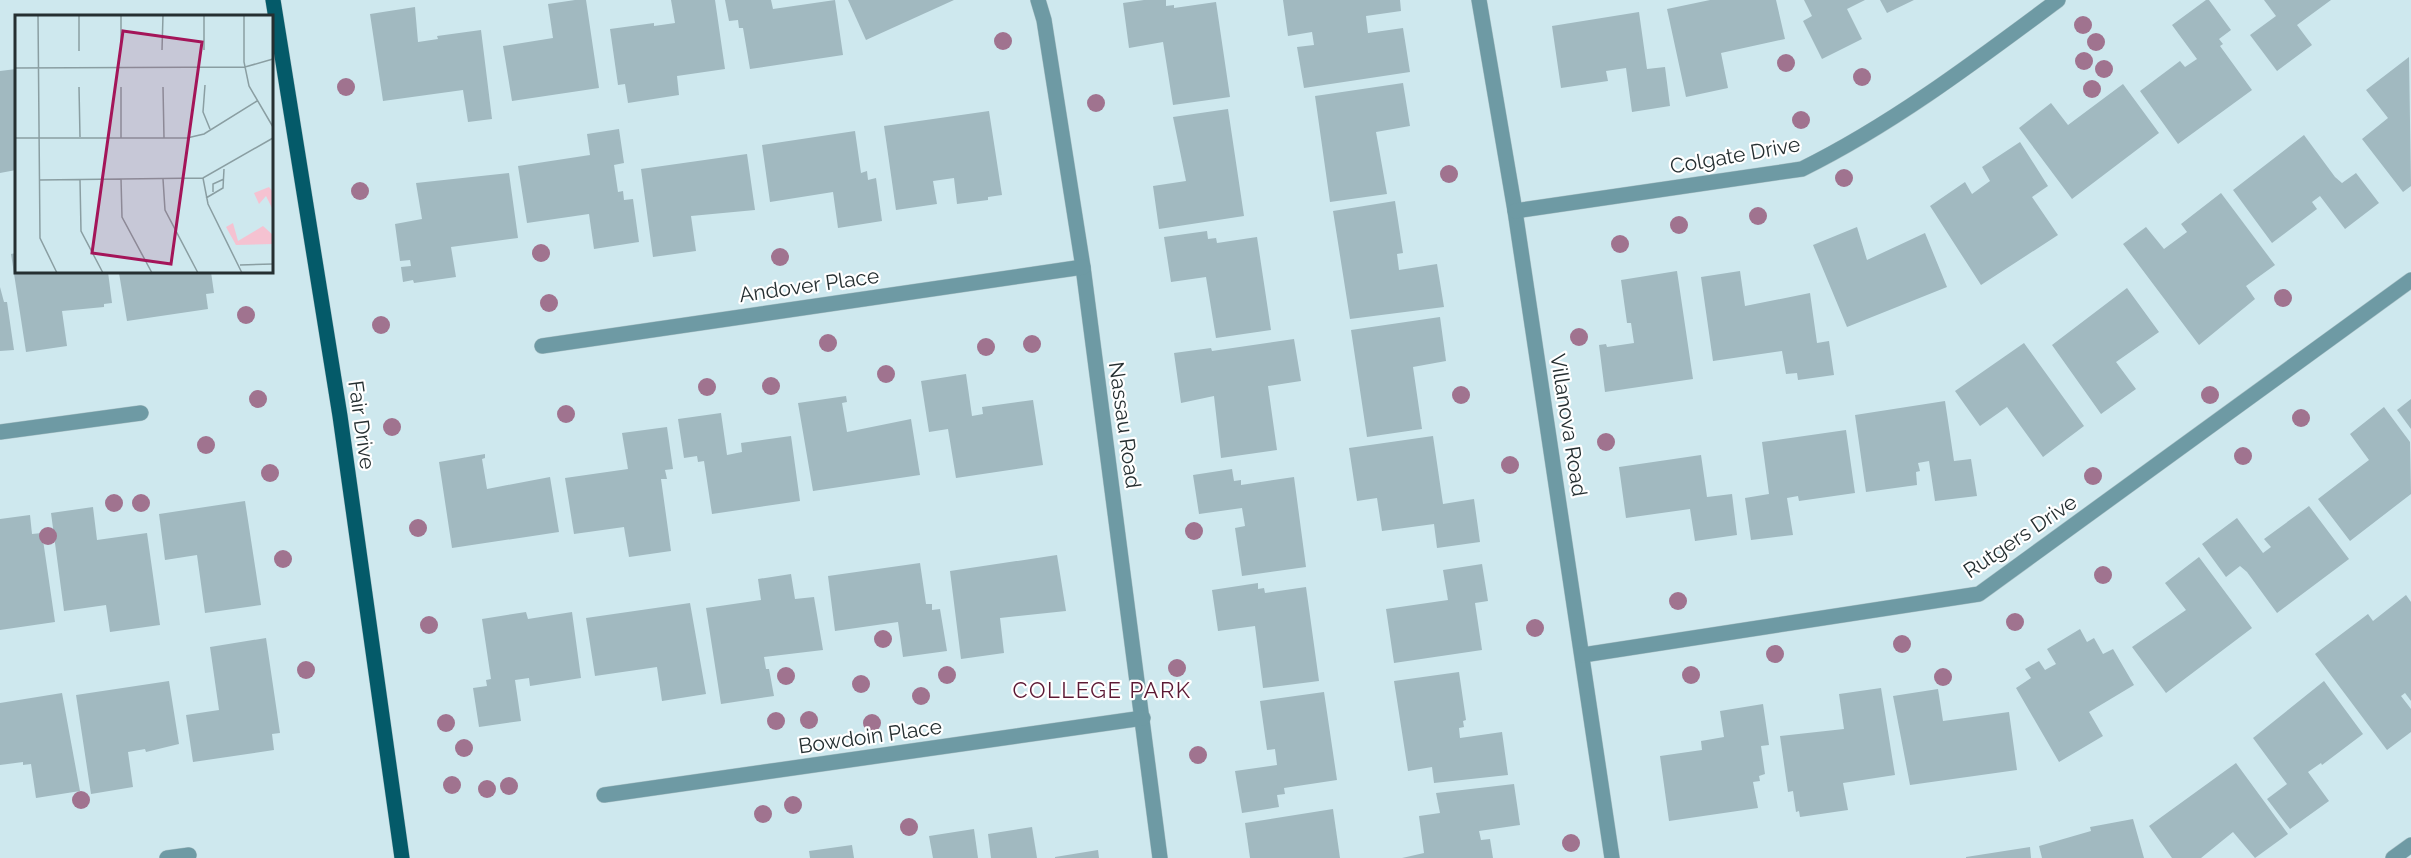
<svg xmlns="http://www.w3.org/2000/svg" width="2411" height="858" font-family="Raleway,sans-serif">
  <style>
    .building { fill: #a1b9c0 }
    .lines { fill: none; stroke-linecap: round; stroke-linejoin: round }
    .minor-casing { stroke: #acc3c8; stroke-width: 16 }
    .major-casing { stroke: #acc3c8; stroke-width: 16 }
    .minor { stroke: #6e9aa4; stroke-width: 15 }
    .major { stroke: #045a69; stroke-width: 15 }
    .tree { fill: #a0738f }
    .labels { text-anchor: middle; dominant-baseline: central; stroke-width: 4.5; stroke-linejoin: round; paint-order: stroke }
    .street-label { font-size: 21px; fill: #252f31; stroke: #fff }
    .neighbourhood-label { font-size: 22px; letter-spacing: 1.5px; fill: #5c1934; stroke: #fff }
    .inset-road { fill: none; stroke: #8a9ea2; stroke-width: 1.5 }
    .view { fill: #a41559; fill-opacity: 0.15; stroke: #a41559; stroke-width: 3 }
    .inset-edge { fill: none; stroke: #252f31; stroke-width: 3 }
  </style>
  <rect width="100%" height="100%" fill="#cee8ee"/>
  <g class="building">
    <polygon points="575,0 586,0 599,88 512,101 503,46 553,38 548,4"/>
    <polygon points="671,0 715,0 725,69 677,76 679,95 628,103 625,84 618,85 610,29 654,23 654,26 675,23"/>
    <polygon points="725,0 771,0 773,9 835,0 843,55 750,69 743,28 739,28 738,20 729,21"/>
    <polygon points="848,0 954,0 866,40"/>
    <polygon points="1144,0 1166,0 1166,6 1174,5 1174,8 1216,2 1230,97 1173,105 1163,42 1129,48 1123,3"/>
    <polygon points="1283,0 1400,0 1401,11 1366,16 1368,33 1403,28 1410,72 1304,88 1297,47 1314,45 1312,32 1288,36"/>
    <polygon points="1710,0 1776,0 1785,39 1721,53 1728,88 1686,97 1667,9"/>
    <polygon points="1804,0 1865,0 1847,9 1862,39 1822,59 1803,21 1812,16"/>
    <polygon points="1880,0 1914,0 1887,13"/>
    <polygon points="2206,0 2209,0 2231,30 2219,39 2223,44 2220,46 2252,90 2178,144 2140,91 2180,61 2185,67 2197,59 2172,25"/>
    <polygon points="2264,0 2331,0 2297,25 2312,45 2277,71 2250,35 2276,16"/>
    <polygon points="415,7 418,42 438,39 437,36 481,30 492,119 468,122 463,90 383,101 370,14"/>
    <polygon points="1639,12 1647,69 1665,67 1670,106 1632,112 1626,68 1606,71 1608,81 1561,88 1552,26"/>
    <polygon points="2409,57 2411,186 2403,192 2362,139 2388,118 2366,90"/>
    <polygon points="16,69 16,170 0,173 0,71"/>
    <polygon points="1403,83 1410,126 1376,132 1387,194 1330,202 1315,96"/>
    <polygon points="2123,84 2159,133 2072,199 2019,128 2051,103 2068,125"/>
    <polygon points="1228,109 1244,216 1159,229 1153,186 1186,181 1173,117"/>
    <polygon points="989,111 1002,195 988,197 988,200 957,204 954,178 933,181 937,204 896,210 884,126"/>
    <polygon points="619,129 624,163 614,165 618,192 623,191 624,200 633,199 639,242 594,249 589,214 527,223 518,166 590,155 587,134"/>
    <polygon points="855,131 861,173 867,171 868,180 876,178 882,221 838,228 833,192 770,202 762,145"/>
    <polygon points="2304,135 2335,177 2342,183 2356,173 2379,203 2345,229 2320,196 2312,202 2317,209 2272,243 2233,190"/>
    <polygon points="2020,142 2048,186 2032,197 2058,235 1981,285 1930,206 1965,182 1972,194 1990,181 1982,167"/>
    <polygon points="747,154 755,210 691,216 696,251 653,257 641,169"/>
    <polygon points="509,173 518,238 451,247 456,277 414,283 413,280 403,282 401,267 411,266 410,260 400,261 395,224 422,219 416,183"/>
    <polygon points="2221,193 2275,265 2246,286 2255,299 2199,345 2123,244 2146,227 2164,249 2187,232 2181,224"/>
    <polygon points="1395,201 1403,253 1397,254 1399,270 1437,264 1444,307 1350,319 1333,211"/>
    <polygon points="1857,227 1867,260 1925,233 1947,287 1847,327 1813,245"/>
    <polygon points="1207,231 1208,239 1216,238 1217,243 1257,237 1271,330 1216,338 1206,277 1171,282 1164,237"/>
    <polygon points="16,253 16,272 108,272 112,303 104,304 104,307 62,311 67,346 26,352 11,254"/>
    <polygon points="1677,271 1693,379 1605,392 1599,345 1606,344 1607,347 1634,343 1631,323 1627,323 1621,280"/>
    <polygon points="1740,271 1745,306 1810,293 1817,343 1829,341 1834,375 1798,380 1797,373 1786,374 1782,351 1713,361 1701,277"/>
    <polygon points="131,272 211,272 214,293 206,294 208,309 127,321 119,273"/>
    <polygon points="0,287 4,302 7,302 14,350 0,351"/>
    <polygon points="2127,288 2159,332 2116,362 2136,389 2101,414 2052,345"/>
    <polygon points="1440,317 1446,361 1413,367 1422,429 1367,437 1351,330"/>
    <polygon points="1294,339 1301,381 1268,386 1277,450 1221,458 1214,396 1181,403 1174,353 1211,348 1212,351"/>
    <polygon points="2024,343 2084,426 2043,457 2007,407 1980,426 1955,391"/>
    <polygon points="966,374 972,416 983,414 982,407 1033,400 1043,465 956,478 948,429 929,432 921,381"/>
    <polygon points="846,396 847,402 842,403 847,432 911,419 920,475 813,491 798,403"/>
    <polygon points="2411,399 2411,429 2397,410"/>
    <polygon points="1945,401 1954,461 1971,459 1977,496 1935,501 1929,461 1918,463 1920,471 1916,472 1917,485 1866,492 1855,415"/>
    <polygon points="2384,407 2410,442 2411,494 2350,541 2318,499 2369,460 2350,434"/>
    <polygon points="721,413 727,455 742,452 741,443 791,436 800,501 712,514 704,461 698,462 697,456 684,458 678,419"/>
    <polygon points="667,427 673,469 665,470 667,479 661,479 671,551 629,557 624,527 574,534 565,478 628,469 622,433"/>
    <polygon points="1846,430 1855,493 1799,501 1798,496 1787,498 1793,535 1751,540 1745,498 1769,494 1762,442"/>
    <polygon points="1433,436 1443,504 1474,499 1480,542 1437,548 1434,524 1382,531 1377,498 1357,501 1349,448"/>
    <polygon points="485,454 485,458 482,459 487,489 550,477 559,532 452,548 439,462"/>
    <polygon points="1701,455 1707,497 1732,494 1737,535 1695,541 1690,509 1626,518 1619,467"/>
    <polygon points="1232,469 1234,481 1241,480 1241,485 1294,477 1306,567 1242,576 1235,528 1245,526 1242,508 1199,514 1193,475"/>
    <polygon points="245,501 261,605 205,613 197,555 165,560 159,514"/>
    <polygon points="2309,506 2349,559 2277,613 2247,572 2240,566 2226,577 2202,544 2237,518 2263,553 2271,547 2264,539"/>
    <polygon points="93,507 97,540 147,533 160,625 110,632 106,605 64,611 51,513"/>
    <polygon points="30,515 32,534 42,533 55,622 0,630 0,519"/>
    <polygon points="1057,555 1066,611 1000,618 1004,653 961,659 950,571"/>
    <polygon points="2199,557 2252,628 2166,693 2132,647 2186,610 2165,583"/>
    <polygon points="920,563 926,604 932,604 932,610 940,609 947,651 903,657 898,622 835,631 828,576"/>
    <polygon points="1482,564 1488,601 1475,603 1482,650 1394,663 1386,609 1448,600 1443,570"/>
    <polygon points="791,574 795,599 814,597 823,650 764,657 766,669 769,669 774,696 721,704 706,608 761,600 758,579"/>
    <polygon points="1258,583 1258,589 1264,588 1265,593 1306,587 1319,681 1263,688 1255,626 1218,631 1212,590"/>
    <polygon points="2406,595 2411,602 2411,701 2405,693 2401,696 2411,709 2411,732 2387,750 2315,654 2368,614 2373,621"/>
    <polygon points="690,603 706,694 662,701 657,667 595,676 586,618"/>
    <polygon points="526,612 528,619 572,612 581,678 530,686 529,678 515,680 521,721 479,727 473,688 487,686 486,680 491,679 482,619"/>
    <polygon points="2080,629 2087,642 2094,638 2103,654 2113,649 2134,685 2089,712 2103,736 2059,762 2016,688 2031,678 2025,669 2039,661 2045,670 2056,664 2047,649"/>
    <polygon points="266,638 280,733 272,734 274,750 193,762 186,715 219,710 210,647"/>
    <polygon points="1459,672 1466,720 1463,721 1464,727 1459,728 1460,738 1502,732 1508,775 1434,783 1432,767 1408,771 1394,681"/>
    <polygon points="169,681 179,744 146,752 145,749 128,752 133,787 91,794 76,695"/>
    <polygon points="2324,681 2363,734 2322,765 2321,763 2308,772 2329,801 2290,829 2267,799 2287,784 2253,738"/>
    <polygon points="1881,688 1895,775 1843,783 1848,810 1800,817 1799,811 1796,812 1793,791 1788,792 1780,736 1844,729 1839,694"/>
    <polygon points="1938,689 1943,721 2009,712 2017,770 1910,785 1893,696"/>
    <polygon points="1324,692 1337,780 1284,788 1285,794 1277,795 1279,807 1242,813 1235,771 1277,765 1275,749 1267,750 1260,701"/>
    <polygon points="62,693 80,791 36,798 31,764 23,765 23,762 0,765 0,703"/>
    <polygon points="1763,704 1769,745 1761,746 1765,774 1759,776 1760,781 1753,782 1758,808 1669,821 1660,756 1702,750 1701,741 1724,737 1720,711"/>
    <polygon points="2236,763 2288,834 2255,858 2233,832 2201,858 2172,858 2149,826"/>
    <polygon points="1514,784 1520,825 1479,831 1481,840 1490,839 1493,858 1402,858 1424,853 1419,816 1440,813 1436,793"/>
    <polygon points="1333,809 1340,858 1250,858 1245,823"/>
    <polygon points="2133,819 2144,858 2042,858 2039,846 2091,831 2090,827"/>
    <polygon points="1032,827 1037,858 991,858 988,834"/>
    <polygon points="974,829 978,858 933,858 929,836"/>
    <polygon points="852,845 854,858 810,858 809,851"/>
    <polygon points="2030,847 2031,858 1966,858 1966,857"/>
    <polygon points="1098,850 1099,858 1055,858 1055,857"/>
  </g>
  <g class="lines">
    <defs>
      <g id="minor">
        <polyline points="1038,0 1044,20 1083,267 1160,858"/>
        <polyline points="1479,0 1515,211 1612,858"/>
        <path d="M1515,211l287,-42c91,-45 174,-108 256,-169"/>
        <polyline points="542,346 1083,267"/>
        <polyline points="0,432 141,413"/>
        <polyline points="1583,655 1979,594 2411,280"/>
        <polyline points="604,795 1143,718"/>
        <polyline points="167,858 189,855"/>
        <polyline points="2393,858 2411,845"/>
      </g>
      <polyline id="major" points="273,0 340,416 402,858"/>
    </defs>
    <use href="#minor" class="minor-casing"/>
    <use href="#major" class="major-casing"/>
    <use href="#minor" class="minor"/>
    <use href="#major" class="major"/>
  </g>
  <g class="tree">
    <circle cx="2083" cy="25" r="9"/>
    <circle cx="1003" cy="41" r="9"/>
    <circle cx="2096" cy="42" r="9"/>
    <circle cx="2084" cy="61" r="9"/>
    <circle cx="1786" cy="63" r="9"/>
    <circle cx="2104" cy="69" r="9"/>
    <circle cx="1862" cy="77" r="9"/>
    <circle cx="346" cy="87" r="9"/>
    <circle cx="2092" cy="89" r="9"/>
    <circle cx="1096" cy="103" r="9"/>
    <circle cx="1801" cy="120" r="9"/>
    <circle cx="1449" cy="174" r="9"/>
    <circle cx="1844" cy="178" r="9"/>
    <circle cx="360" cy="191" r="9"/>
    <circle cx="1758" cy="216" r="9"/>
    <circle cx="1679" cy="225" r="9"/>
    <circle cx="1620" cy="244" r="9"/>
    <circle cx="541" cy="253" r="9"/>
    <circle cx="780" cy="257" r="9"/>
    <circle cx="2283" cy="298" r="9"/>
    <circle cx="549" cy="303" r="9"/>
    <circle cx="246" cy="315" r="9"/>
    <circle cx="381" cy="325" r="9"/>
    <circle cx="1579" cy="337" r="9"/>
    <circle cx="828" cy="343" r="9"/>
    <circle cx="1032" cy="344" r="9"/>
    <circle cx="986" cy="347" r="9"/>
    <circle cx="886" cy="374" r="9"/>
    <circle cx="771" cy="386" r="9"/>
    <circle cx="707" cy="387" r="9"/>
    <circle cx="1461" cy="395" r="9"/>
    <circle cx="2210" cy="395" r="9"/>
    <circle cx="258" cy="399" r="9"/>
    <circle cx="566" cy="414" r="9"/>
    <circle cx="2301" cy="418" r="9"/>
    <circle cx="392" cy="427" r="9"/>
    <circle cx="1606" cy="442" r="9"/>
    <circle cx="206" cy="445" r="9"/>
    <circle cx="2243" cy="456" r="9"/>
    <circle cx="1510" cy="465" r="9"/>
    <circle cx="270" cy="473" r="9"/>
    <circle cx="2093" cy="476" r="9"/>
    <circle cx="114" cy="503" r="9"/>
    <circle cx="141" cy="503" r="9"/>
    <circle cx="418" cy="528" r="9"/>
    <circle cx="1194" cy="531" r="9"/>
    <circle cx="48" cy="536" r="9"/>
    <circle cx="283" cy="559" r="9"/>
    <circle cx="2103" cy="575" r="9"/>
    <circle cx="1678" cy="601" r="9"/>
    <circle cx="2015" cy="622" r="9"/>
    <circle cx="429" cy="625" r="9"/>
    <circle cx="1535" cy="628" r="9"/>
    <circle cx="883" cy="639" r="9"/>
    <circle cx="1902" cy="644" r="9"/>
    <circle cx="1775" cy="654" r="9"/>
    <circle cx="1177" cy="668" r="9"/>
    <circle cx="306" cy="670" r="9"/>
    <circle cx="947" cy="675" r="9"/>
    <circle cx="1691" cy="675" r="9"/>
    <circle cx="786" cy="676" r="9"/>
    <circle cx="1943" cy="677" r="9"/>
    <circle cx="861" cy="684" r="9"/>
    <circle cx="921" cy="696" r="9"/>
    <circle cx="809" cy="720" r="9"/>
    <circle cx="776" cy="721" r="9"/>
    <circle cx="446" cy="723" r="9"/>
    <circle cx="872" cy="723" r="9"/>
    <circle cx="464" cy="748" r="9"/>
    <circle cx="1198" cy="755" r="9"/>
    <circle cx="452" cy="785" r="9"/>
    <circle cx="509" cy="786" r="9"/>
    <circle cx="487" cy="789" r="9"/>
    <circle cx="81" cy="800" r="9"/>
    <circle cx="793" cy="805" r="9"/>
    <circle cx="763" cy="814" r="9"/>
    <circle cx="909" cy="827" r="9"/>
    <circle cx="1571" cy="843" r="9"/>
  </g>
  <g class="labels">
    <g class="street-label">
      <text transform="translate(1735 155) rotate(-10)">Colgate Drive</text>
      <text transform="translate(809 285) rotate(-8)">Andover Place</text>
      <text transform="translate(362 425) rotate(82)">Fair Drive</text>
      <text transform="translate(1125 425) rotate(82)">Nassau Road</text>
      <text transform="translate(1569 425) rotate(81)">Villanova Road</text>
      <text transform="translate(2020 536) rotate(-34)">Rutgers Drive</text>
      <text transform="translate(870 736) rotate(-8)">Bowdoin Place</text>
    </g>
    <g class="neighbourhood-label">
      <text x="1102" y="690">COLLEGE PARK</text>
    </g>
  </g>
  <g transform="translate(15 15)">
    <rect width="258" height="258" fill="#cee8ee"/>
    <path d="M254,172l4,5v18l-7,-14 -7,8 -5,-11zM218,208l5,18 25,-15 10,9v9l-37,1 -10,-18z" fill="#f5c2d1"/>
    <path class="inset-road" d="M23,0l2,223 17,35M64,0v36M189,0v35M229,0v47l5,24 24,41M106,33v-33M147,35l1,-35M0,53l230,-1 28,-8M190,70l-2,27 7,17M64,72l1,50M106,72v51M148,72l1,51M0,123h172l17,-4 53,-33M188,163l5,26 34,69M106,164l1,38 30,56M148,164l2,31 33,63M24,165l164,-2 70,-40M65,165l1,51 22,42M198,177v-8l11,-5M191,183l17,-10 1,-19M225,250l33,-1"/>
    <path class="view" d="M108,16l79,11 -31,222 -79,-11z"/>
    <rect width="258" height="258" class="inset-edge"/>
  </g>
</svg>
